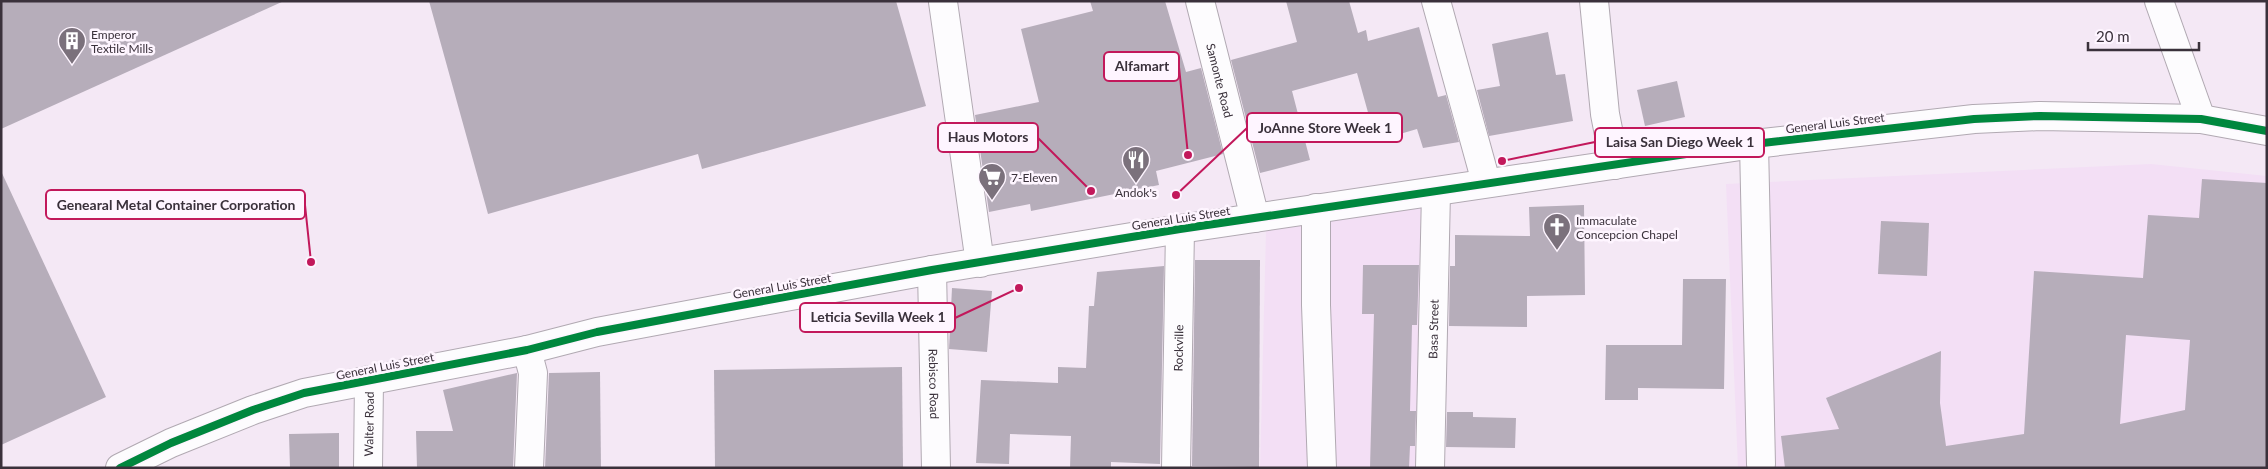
<svg xmlns="http://www.w3.org/2000/svg" width="2268" height="469" font-family="Lato,sans-serif">
  <style>
    .built { fill: #f3dff5 }
    .building { fill: #b6adba; fill-rule: evenodd }
    .lines { fill: none; stroke-linecap: round; stroke-linejoin: round }
    .minor-casing { stroke: #b1a9b2; stroke-width: 30 }
    .major-casing { stroke: #b1a9b2; stroke-width: 30 }
    .minor { stroke: #fdfcfe; stroke-width: 28 }
    .major { stroke: #fdfcfe; stroke-width: 28 }
    .cycleway-casing { stroke: #fef5ff; stroke-width: 11 }
    .cycleway { stroke: #00873e; stroke-width: 8 }
    .labels { text-anchor: middle; dominant-baseline: central; stroke-width: 5; stroke-linejoin: round; paint-order: stroke }
    .poi-label { font-size: 12px; fill: #3a313b; stroke: #fef5ff; text-anchor: start }
    .street-label { font-size: 12px; fill: #3a313b; stroke: #fef5ff }
    .leader { fill: none; stroke: #c2185b; stroke-width: 2 }
    .callout-dot { fill: #c2185b; stroke: #fef5ff; stroke-width: 2 }
    .callout { fill: #fef5ff; stroke: #c2185b; stroke-width: 2 }
    .callout-label { font-size: 14px; text-anchor: middle; font-weight: bold; fill: #3a313b }
  </style>
  <rect width="100%" height="100%" fill="#f4e8f5"/>
  <g class="built">
    <polygon points="2151,164 2267,176 2267,468 1738,468 1726,184"/>
    <polygon points="1421,207 1415,468 1260,468 1266,231"/>
  </g>
  <g class="building">
    <polygon points="1,1 284,1 1,129"/>
    <polygon points="429,1 896,1 926,106 702,169 698,154 488,214"/>
    <polygon points="1090,1 1165,1 1186,72 1201,68 1223,154 1156,171 1159,185 1031,211 1030,204 989,212 975,115 1039,102 1021,29 1093,11"/>
    <polygon points="1286,1 1349,1 1358,33 1366,30 1368,41 1419,27 1438,97 1446,95 1459,142 1423,148 1417,129 1376,141 1357,73 1292,91 1310,160 1260,173 1231,60 1297,42"/>
    <polygon points="1548,32 1556,75 1565,74 1573,121 1489,136 1477,90 1500,86 1492,44"/>
    <polygon points="1677,81 1685,117 1645,126 1637,90"/>
    <polygon points="1,171 106,397 1,445"/>
    <path d="M2202,179l65,4v285h-482l-4,-32 58,-7 -13,-31 115,-47 -1,52 6,43 78,-12 10,-163 109,7 5,-63 51,3zM2126,335l64,5 -5,70 -65,14z"/>
    <polygon points="1584,205 1585,295 1527,296 1527,327 1449,326 1450,266 1455,266 1455,235 1530,236 1529,207"/>
    <polygon points="1881,221 1929,223 1927,276 1878,274"/>
    <polygon points="1195,260 1260,260 1259,467 1192,466"/>
    <polygon points="1363,265 1419,265 1417,325 1412,325 1410,411 1416,411 1415,446 1410,446 1409,468 1370,468 1374,314 1362,314"/>
    <polygon points="1164,266 1160,464 1111,462 1111,468 1070,468 1071,436 1010,434 1009,464 976,463 981,380 1058,383 1058,367 1086,368 1089,306 1094,306 1097,272"/>
    <polygon points="1683,279 1726,279 1724,389 1638,388 1638,400 1605,400 1606,345 1682,345"/>
    <polygon points="952,288 992,291 987,352 949,349"/>
    <polygon points="902,367 903,468 715,468 714,370"/>
    <polygon points="600,372 601,468 545,468 549,373"/>
    <polygon points="517,373 513,468 417,468 416,431 453,431 443,390"/>
    <polygon points="1447,412 1473,412 1473,417 1516,418 1515,448 1446,447"/>
    <polygon points="339,433 339,468 290,468 289,434"/>
  </g>
  <g class="lines">
    <defs>
      <g id="minor">
        <path id="s1" d="M1200,1l55,217"/>
        <polyline points="1436,1 1486,182"/>
        <polyline points="1594,1 1605,114 1615,165"/>
        <polyline points="943,2 980,263"/>
        <polyline points="1754,144 1761,464"/>
        <polyline points="1316,208 1316,305 1322,468"/>
        <path id="s2" d="M932,270l4,198"/>
        <polyline points="527,350 533,373 529,468"/>
        <path id="s3" d="M368,468l1,-88"/>
        <path id="s4" d="M1176,468l4,-239"/>
        <path id="s5" d="M1430,468l6,-276"/>
      </g>
      <g id="major">
        <polyline points="2159,1 2201,119"/>
        <polyline points="120,468 171,443 253,410 304,393 527,350 597,332 725,308 932,270 1180,229 1754,144 1974,119 2040,116 2201,119 2267,131"/>
      </g>
    </defs>
    <use href="#minor" class="minor-casing"/>
    <use href="#major" class="major-casing"/>
    <use href="#minor" class="minor"/>
    <use href="#major" class="major"/>
    <defs>
      <polyline id="cycleway" points="120,468 171,443 253,410 304,393 527,350 597,332 725,308 932,270 1180,229 1754,144 1974,119 2040,116 2201,119 2267,131"/>
    </defs>
    <use href="#cycleway" class="cycleway-casing"/>
    <use href="#cycleway" class="cycleway"/>
  </g>
  <defs>
    <symbol id="building-pin" viewBox="-11 -11 22 30"><path d="M0 17L-7.5 6A9.5 9.5 0 1 1 7.5 6Z" fill="#7b717c" stroke="#fef5ff"/><path d="M-4-6H4V6H1V3H-1V6H-4ZM-2.5-4.3h1.7v1.8h-1.7ZM.8-4.3h1.7v1.8H.8ZM-2.5-1h1.7V.8h-1.7ZM.8-1h1.7V.8H.8Z" fill="#fff"/></symbol>
    <symbol id="restaurant-pin" viewBox="-11 -11 22 30"><path d="M0 17L-7.5 6A9.5 9.5 0 1 1 7.5 6Z" fill="#7b717c" stroke="#fef5ff"/><path d="M-5-6h1v4h1v-4h1v4h1v-4h1v5L-1.5 .5V6h-2V.5L-5-1ZM5-6V6H3V1.5H1.5Q1.5-4 5-6Z" fill="#fff"/></symbol>
    <symbol id="supermarket-pin" viewBox="-11 -11 22 30"><path d="M0 17L-7.5 6A9.5 9.5 0 1 1 7.5 6Z" fill="#7b717c" stroke="#fef5ff"/><path d="M-6-5.5h2.5l.6 2H6L4.5 2H-2.5L-4.4-4H-6ZM-1.5 3.2a1.3 1.3 0 1 0 .1 0ZM3 3.2a1.3 1.3 0 1 0 .1 0Z" fill="#fff"/></symbol>
    <symbol id="church-pin" viewBox="-11 -11 22 30"><path d="M0 17L-7.5 6A9.5 9.5 0 1 1 7.5 6Z" fill="#7b717c" stroke="#fef5ff"/><path d="M-1.2-6h2.4v3.5h3.3v2.4h-3.3V6h-2.4V-.1h-3.3v-2.4h3.3Z" fill="#fff"/></symbol>
  </defs>
  <g fill-rule="evenodd">
    <use href="#building-pin" x="56" y="25" width="32" height="43"/>
    <use href="#restaurant-pin" x="1120" y="144" width="32" height="43"/>
    <use href="#supermarket-pin" x="976" y="161" width="32" height="43"/>
    <use href="#church-pin" x="1541" y="211" width="32" height="43"/>
  </g>
  <g class="labels">
    <g class="poi-label">
      <text x="91" y="34">Emperor<tspan x="91" dy="14">Textile Mills</tspan></text>
      <text x="1011" y="177">7-Eleven</text>
      <text x="1136" y="192" text-anchor="middle">Andok's</text>
      <text x="1576" y="220">Immaculate<tspan x="1576" dy="14">Concepcion Chapel</tspan></text>
    </g>
    <g class="street-label">
      <text stroke="none"><textPath href="#s1" startOffset="82">Samonte Road</textPath></text>
      <text transform="translate(1835 123) rotate(-7)">General Luis Street</text>
      <text transform="translate(1181 218) rotate(-9)">General Luis Street</text>
      <text transform="translate(782 286) rotate(-10)">General Luis Street</text>
      <text stroke="none"><textPath href="#s5" startOffset="139">Basa Street</textPath></text>
      <text stroke="none"><textPath href="#s4" startOffset="120">Rockville</textPath></text>
      <text transform="translate(385 366) rotate(-11)">General Luis Street</text>
      <text stroke="none"><textPath href="#s2" startOffset="114">Rebisco Road</textPath></text>
      <text stroke="none"><textPath href="#s3" startOffset="44">Walter Road</textPath></text>
    </g>
  </g>
  <path class="leader" d="M1188 155L1179 67M1176 195L1247 128M1091 191L1038 138M1502 161L1595 142M311 262L305 205M1019 288L955 318"/>
  <g class="callout-dot">
    <circle cx="1188" cy="155" r="5"/>
    <circle cx="1176" cy="195" r="5"/>
    <circle cx="1091" cy="191" r="5"/>
    <circle cx="1502" cy="161" r="5"/>
    <circle cx="311" cy="262" r="5"/>
    <circle cx="1019" cy="288" r="5"/>
  </g>
  <g class="callout">
    <rect x="1104" y="52" width="75" height="29" rx="5"/>
    <rect x="1247" y="113" width="155" height="29" rx="5"/>
    <rect x="938" y="123" width="100" height="29" rx="5"/>
    <rect x="1595" y="128" width="169" height="29" rx="5"/>
    <rect x="46" y="190" width="259" height="29" rx="5"/>
    <rect x="800" y="303" width="155" height="29" rx="5"/>
  </g>
  <g class="callout-label">
    <text x="1142" y="71">Alfamart</text>
    <text x="1325" y="133">JoAnne Store Week 1</text>
    <text x="988" y="142">Haus Motors</text>
    <text x="1680" y="147">Laisa San Diego Week 1</text>
    <text x="176" y="210">Genearal Metal Container Corporation</text>
    <text x="878" y="322">Leticia Sevilla Week 1</text>
  </g>
  <rect width="2268" height="469" fill="none" stroke="#3a313b" stroke-width="5"/>
  <path d="M2088 42v8h111v-8" fill="none" stroke="#3a313b" stroke-width="2.5"/>
  <text x="2096" y="42" font-size="15" fill="#3a313b" stroke="#fef5ff" stroke-width="4" paint-order="stroke">20 m</text>
</svg>
